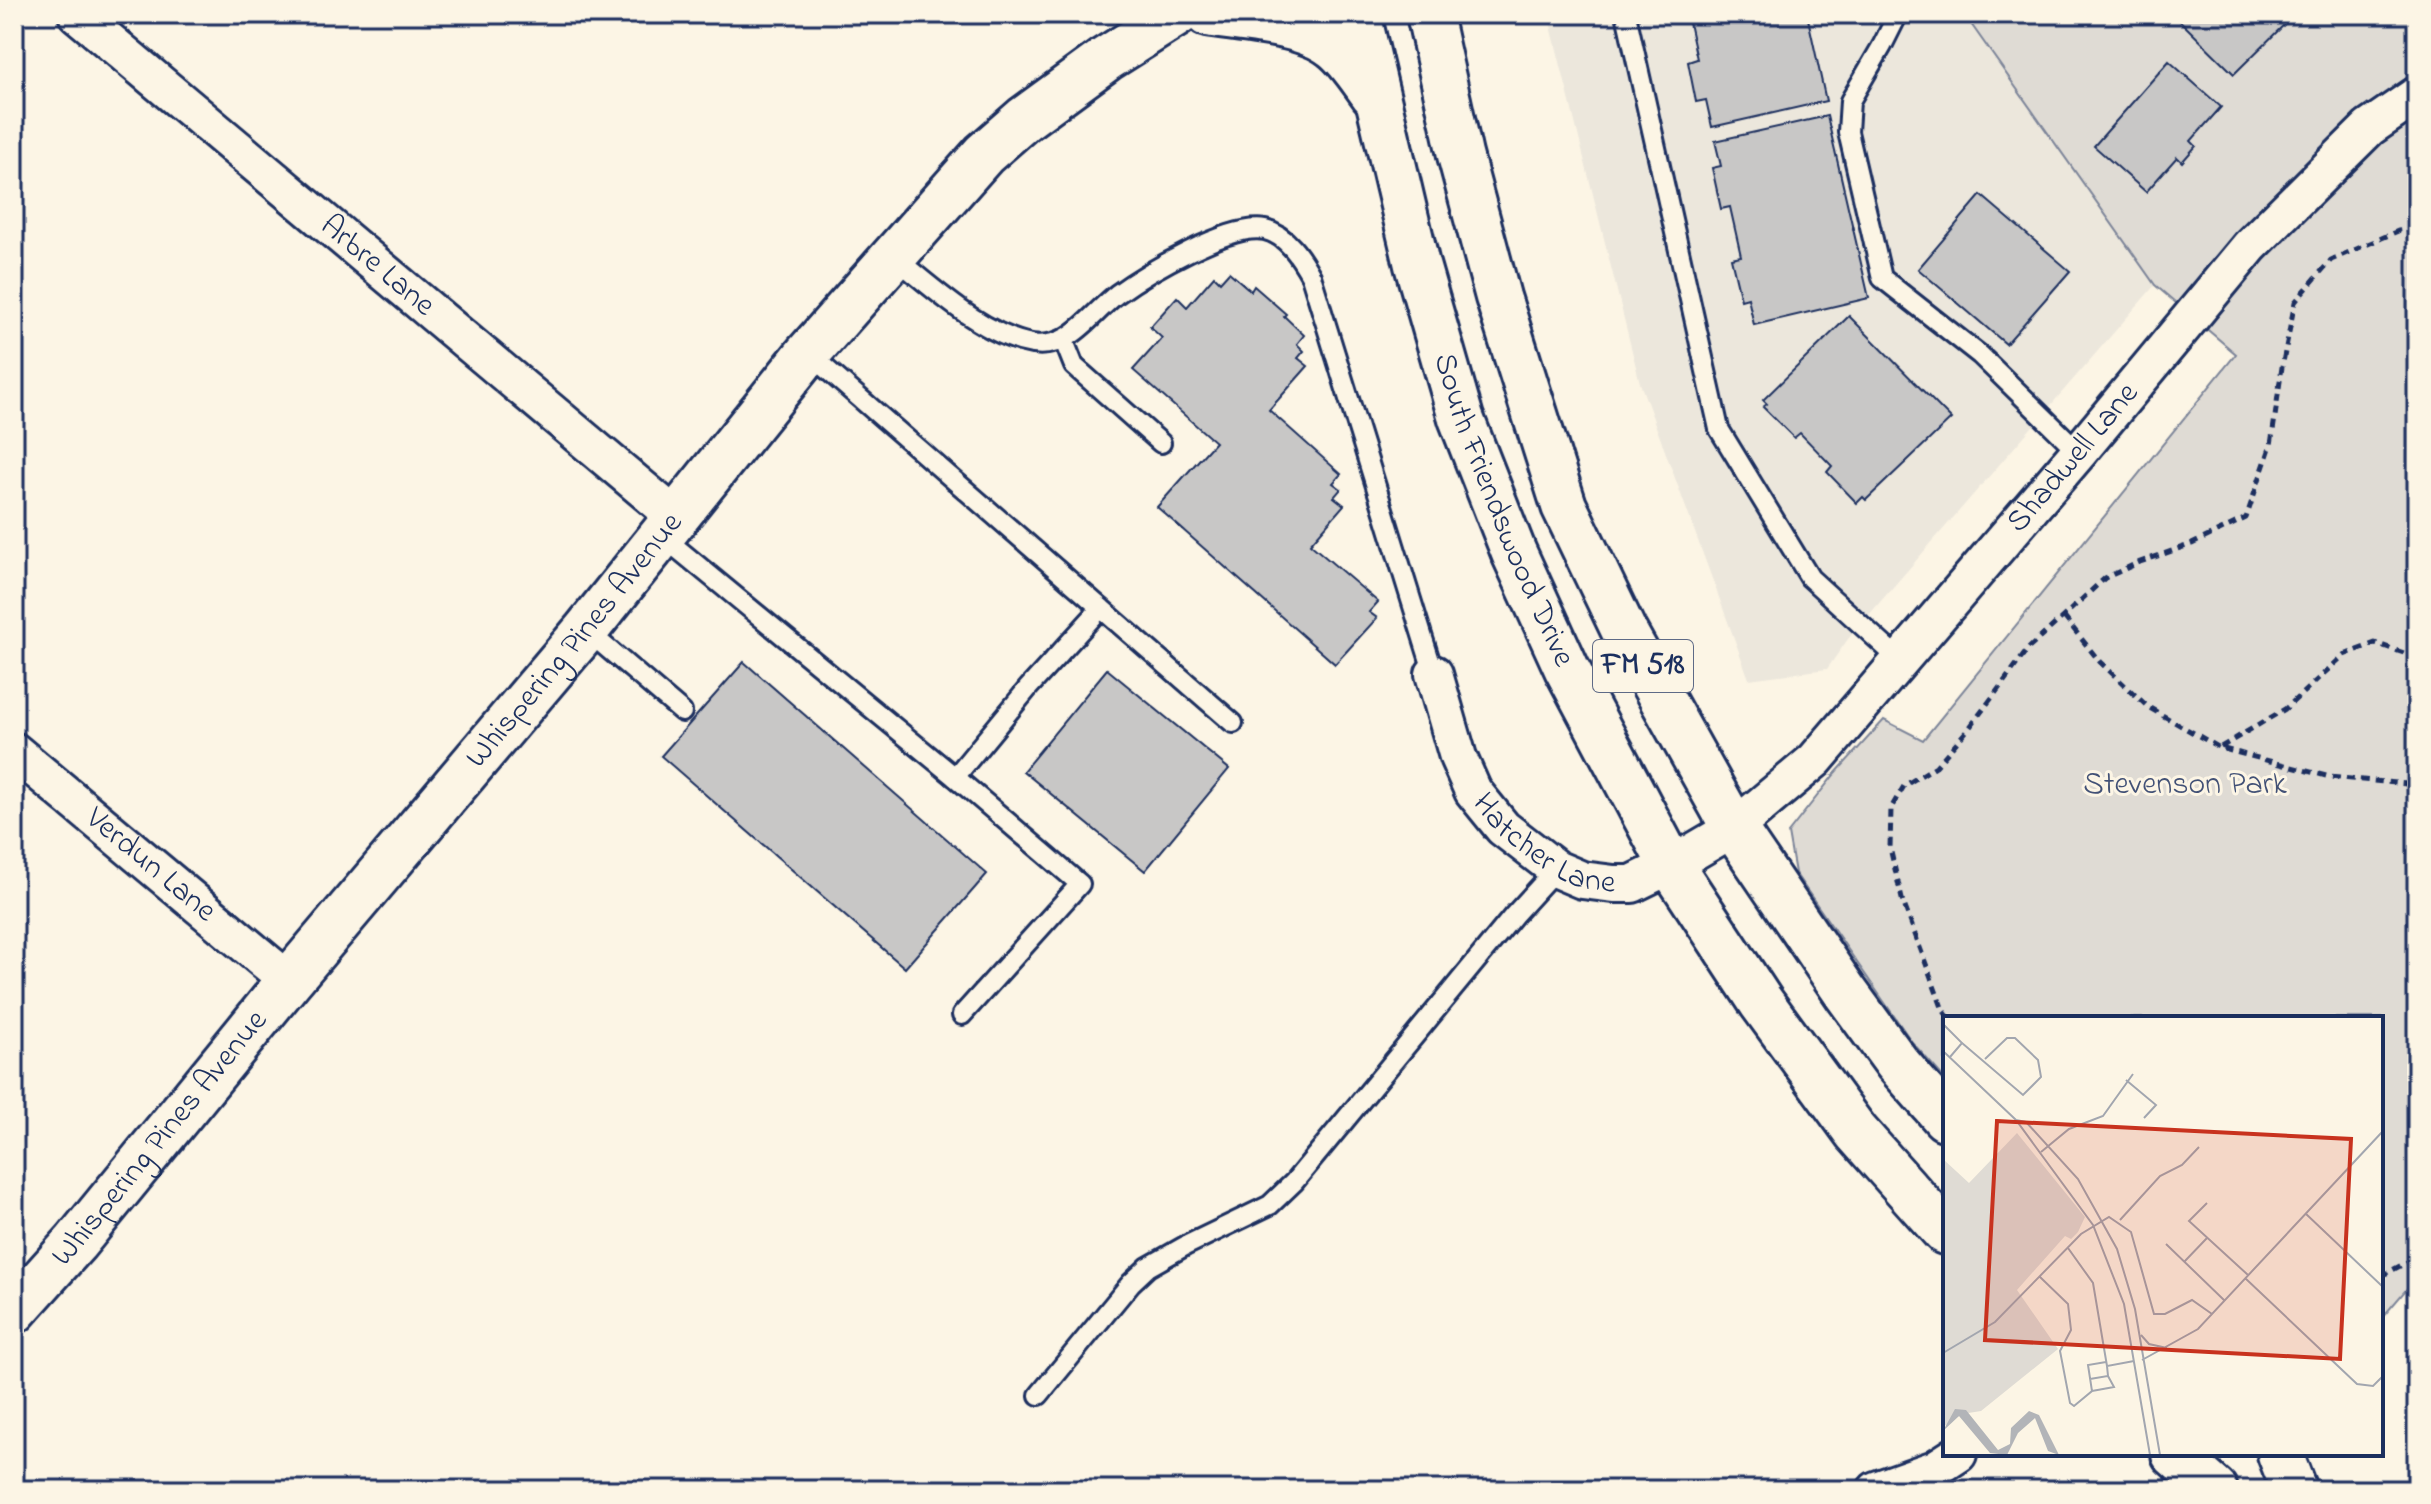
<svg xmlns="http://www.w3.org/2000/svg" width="2431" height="1504" font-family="'Indie Flower',sans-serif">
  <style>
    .built { fill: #ece7dc }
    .green { fill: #dfdbd4; stroke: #7d8599; stroke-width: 2 }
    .building { fill: #c8c7c6; stroke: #1b2f5e; stroke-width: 2 }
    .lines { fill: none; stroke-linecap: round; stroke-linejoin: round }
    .service-casing { stroke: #1b2f5e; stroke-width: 24 }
    .minor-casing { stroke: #1b2f5e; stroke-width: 42 }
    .secondary-casing { stroke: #1b2f5e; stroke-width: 50 }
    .primary-casing { stroke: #1b2f5e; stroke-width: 50 }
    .path { stroke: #1b2f5e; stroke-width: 5; stroke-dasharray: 8 6; stroke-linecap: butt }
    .service { stroke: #fcf5e5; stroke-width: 18 }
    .minor { stroke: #fcf5e5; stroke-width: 36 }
    .secondary { stroke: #fcf5e5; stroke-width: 44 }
    .primary { stroke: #fcf5e5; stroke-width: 44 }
    .labels { text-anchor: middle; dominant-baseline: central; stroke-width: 6; stroke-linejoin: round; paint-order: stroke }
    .shield { fill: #fcf5e5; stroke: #5e6a86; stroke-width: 2 }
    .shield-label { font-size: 30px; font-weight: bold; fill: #1b2f5e }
    .street-label { font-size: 32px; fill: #1b2f5e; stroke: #fcf5e5 }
    .park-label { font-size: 32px; fill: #425176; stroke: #fcf5e5 }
    .inset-road { fill: none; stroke: #a2a6af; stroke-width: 2 }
    .view { fill: #c8321e; fill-opacity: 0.15; stroke: #c8321e; stroke-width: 4 }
    .inset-edge { fill: none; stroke: #1b2f5e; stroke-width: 4 }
  </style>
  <rect width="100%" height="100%" fill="#fcf5e5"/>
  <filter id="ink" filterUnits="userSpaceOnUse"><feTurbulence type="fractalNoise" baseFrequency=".0125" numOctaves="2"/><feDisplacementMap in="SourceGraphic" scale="16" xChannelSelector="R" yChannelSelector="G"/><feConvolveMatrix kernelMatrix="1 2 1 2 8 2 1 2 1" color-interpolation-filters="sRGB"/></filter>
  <g filter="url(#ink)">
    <polygon class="built" points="1548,14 1964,14 2155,285 1848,639 1827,669 1749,679 1640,383"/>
    <polygon class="green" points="1964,14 2417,14 2417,1277 2381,1319 2381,1018 1945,1018 1945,1079 1912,1042 1795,873 1788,833 1834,775 1884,720 1923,740 2236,354 2155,285"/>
    <g class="building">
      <polygon points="1687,14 1807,14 1826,101 1712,127 1706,100 1696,102 1688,62 1697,59"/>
      <polygon points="2177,14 2295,14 2234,74 2175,16"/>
      <polygon points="2169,61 2221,107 2191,141 2196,146 2182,162 2177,157 2146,192 2094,146"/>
      <polygon points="1827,116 1869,298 1754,325 1748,298 1741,300 1731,258 1741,256 1730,207 1721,209 1712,168 1721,166 1715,141"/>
      <polygon points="1981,195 2070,271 2006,344 1918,269"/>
      <polygon points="1229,272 1251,291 1254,286 1286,314 1284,316 1304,335 1297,344 1304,351 1298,358 1308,366 1269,410 1341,474 1333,483 1341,489 1334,497 1344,505 1310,544 1378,602 1369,612 1377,618 1335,664 1157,507 1215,442 1133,370 1162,338 1150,327 1177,297 1187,307 1214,276 1220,282"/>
      <polygon points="1849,316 1951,419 1866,500 1863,497 1857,503 1827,472 1832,466 1800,433 1794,438 1763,407 1767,404 1763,400"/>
      <polygon points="744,662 987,874 905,968 661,756"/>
      <polygon points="1107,669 1229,769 1145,871 1023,771"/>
    </g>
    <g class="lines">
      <defs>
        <g id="service">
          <polyline points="1626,14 1719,429 1810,578 1901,661"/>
          <polyline points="1898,14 1882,46 1850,101 1848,132 1882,278 1980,355 2079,452"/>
          <path d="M894,257c38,30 88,78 138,87 38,6 58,-29 85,-50 29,-21 113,-71 148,-64 22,5 36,28 46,46l123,398"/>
          <polyline points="1064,341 1074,366 1161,443"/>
          <polyline points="808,353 1233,723"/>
          <polyline points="662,536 955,777 1080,884 962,1015"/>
          <polyline points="586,630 682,712"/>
          <polyline points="955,777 1029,687 1101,608"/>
          <polyline points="1039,1395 1131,1283 1148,1267 1185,1246 1270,1205 1294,1182 1514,915 1556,869"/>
        </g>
        <g id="minor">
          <path id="s1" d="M77,14l599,503"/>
          <path id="s2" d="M1434,674l24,83 15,34 30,37 53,41 26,11 32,4h18l39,-19 63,-37 81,-68 264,-308 171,-206 119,-118 48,-33"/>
          <path id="s3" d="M14,751l275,230"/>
          <polyline points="1876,1490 1935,1469 1958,1454"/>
        </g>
        <g id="secondary">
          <path id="s4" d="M14,1311l62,-69 213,-261 297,-351 222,-277 176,-199 40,-35 82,-60 71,-45"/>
        </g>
        <g id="primary">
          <path d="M1207,14c37,6 97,9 126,32 16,12 28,32 40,48"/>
          <path id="s5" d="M1358,14l59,251 44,153 53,135 53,116 104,196 90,137 95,130 89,100"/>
          <polyline points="1429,14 1460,155 1498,297 1564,506 1624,631 1734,828 1846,993 1897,1063 1945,1118"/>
          <polyline points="2174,1454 2215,1490"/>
          <polyline points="2280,1454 2294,1490"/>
        </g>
      </defs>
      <use href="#service" class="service-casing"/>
      <use href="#minor" class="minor-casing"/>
      <use href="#secondary" class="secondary-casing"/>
      <use href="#primary" class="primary-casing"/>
      <g class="path">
        <polyline points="2064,617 2100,662 2148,707 2220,748 2330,777 2417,785"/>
        <polyline points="2221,747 2285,709 2344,655 2375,643 2407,654 2417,665"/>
        <polyline points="1949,1018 1943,1010 1902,899 1890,848 1891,808 1904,786 1936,766 1970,727 2029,648 2105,578 2140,562 2192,544 2246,518 2271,445 2282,367 2295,302 2331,260 2398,231 2417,229"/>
        <polyline points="2381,1276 2417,1257"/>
      </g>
      <use href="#service" class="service"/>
      <use href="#minor" class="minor"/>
      <use href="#secondary" class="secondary"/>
      <use href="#primary" class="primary"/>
    </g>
  </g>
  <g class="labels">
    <rect class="shield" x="1593" y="640" width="100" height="52" rx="6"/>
    <g class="shield-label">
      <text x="1643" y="666">FM 518</text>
    </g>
    <g class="street-label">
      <text stroke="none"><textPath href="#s1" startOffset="392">Arbre Lane</textPath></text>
      <text stroke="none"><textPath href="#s2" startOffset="936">Shadwell Lane</textPath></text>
      <text stroke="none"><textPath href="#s5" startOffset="518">South Friendswood Drive</textPath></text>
      <text stroke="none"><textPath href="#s4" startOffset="874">Whispering Pines Avenue</textPath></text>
      <text stroke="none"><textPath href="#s2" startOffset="216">Hatcher Lane</textPath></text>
      <text stroke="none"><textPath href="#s3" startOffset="178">Verdun Lane</textPath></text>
      <text stroke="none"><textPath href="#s4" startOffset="226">Whispering Pines Avenue</textPath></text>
    </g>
    <g class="park-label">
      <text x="2185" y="785">Stevenson Park</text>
    </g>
  </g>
  <g transform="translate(1943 1016)">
    <rect width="440" height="440" fill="#fcf5e5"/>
    <path d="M74,117l68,84 -7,15 -7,7 -6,-3 -48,54 41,59 -77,62 -19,3 -19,13v-268l26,24z" fill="#dfdbd4"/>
    <path d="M12,393l11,1 32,40 12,-6 1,-16 18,-17 10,4 20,40 -11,-4 -13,-33 -17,15 -11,22 -17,-2 -31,-37 -16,15z" fill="#b2b4b8"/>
    <path class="inset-road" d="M0,8l19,19 -12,14M19,27l61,52 18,-18 -3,-17 -23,-22h-8l-22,21M0,35l73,69 77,105 31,79 26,151M183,64l30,25 -12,13M73,104l10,2 52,57 39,70 18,60 25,146M98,136l28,-23 34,-13 30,-42M264,187l-18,18 59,54M362,197l78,74M177,204l40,-44 22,-11 17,-18M223,228l59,57M125,232l25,35 14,83M241,246l23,-24M97,261l28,27 3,26 -11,21 10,52 4,3 18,-15 -4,-26 18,-3M302,262l112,106 16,2 10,-10M198,319l8,9 18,4M0,337l52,-31 86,-88 28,-17 22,15 23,82h11l27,-14 20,14M199,344l56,-31 185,-198M147,363l18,-3 -1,-10 27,-5M149,375l22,-4 -6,-11"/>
    <path class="view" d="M54,105l354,18 -11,220 -355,-19z"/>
    <rect width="440" height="440" class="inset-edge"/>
  </g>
  <rect width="2431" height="1504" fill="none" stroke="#fcf5e5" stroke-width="48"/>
  <rect x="24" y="24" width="2383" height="1456" fill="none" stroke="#1b2f5e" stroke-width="3" filter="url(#ink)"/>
</svg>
